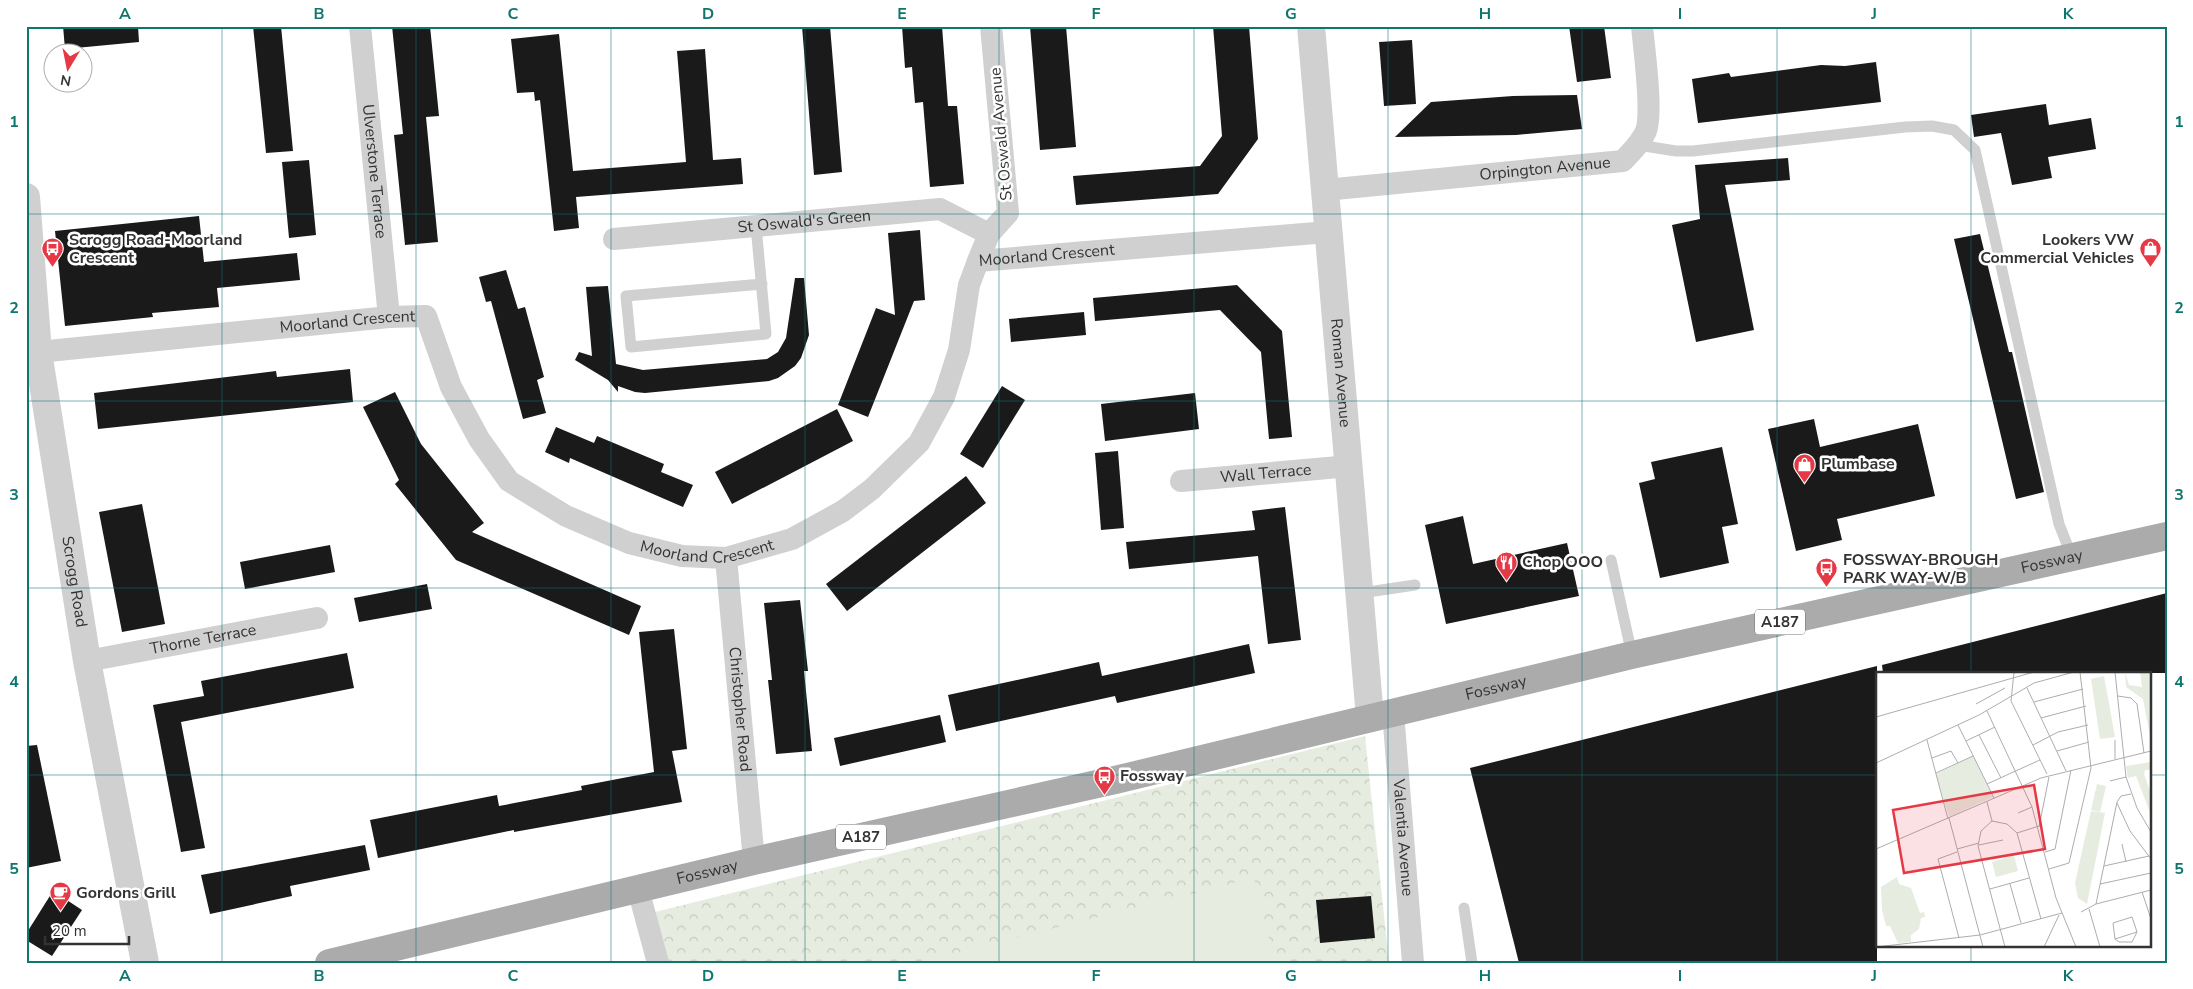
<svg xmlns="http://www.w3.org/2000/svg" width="2193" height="989" font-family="'Nunito Sans',sans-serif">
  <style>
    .park { fill: url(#park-crowns) }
    .pitch { fill: #e6ecdf }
    .building { fill: #1a1a1a }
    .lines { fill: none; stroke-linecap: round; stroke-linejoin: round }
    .service { stroke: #d0d0d0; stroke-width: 11 }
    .minor { stroke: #d0d0d0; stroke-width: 22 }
    .tertiary { stroke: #d0d0d0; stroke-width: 28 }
    .primary { stroke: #ababab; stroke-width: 28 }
    .grid { fill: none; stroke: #0f766e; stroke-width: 1; stroke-opacity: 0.55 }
    .labels { text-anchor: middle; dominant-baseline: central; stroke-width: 5; stroke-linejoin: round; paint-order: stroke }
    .shield { fill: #fff; stroke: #707070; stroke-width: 1 }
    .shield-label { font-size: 15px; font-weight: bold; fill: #333 }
    .street-label { font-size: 16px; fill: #333; stroke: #fff }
    .poi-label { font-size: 16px; font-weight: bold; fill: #333; stroke: #fff; text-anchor: start }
    .inset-road { fill: none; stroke: #adadad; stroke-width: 1 }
    .view { fill: #e63946; fill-opacity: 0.15; stroke: #e63946; stroke-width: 2.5 }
    .inset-edge { fill: none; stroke: #333; stroke-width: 2.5 }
    .neatline { fill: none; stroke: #0f766e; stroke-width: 2 }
    .grid-label { font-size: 16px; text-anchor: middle; font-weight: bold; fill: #0f766e }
  </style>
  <defs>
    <pattern id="park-crowns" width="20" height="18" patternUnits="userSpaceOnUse" patternTransform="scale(1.25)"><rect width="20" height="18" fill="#e6ecdf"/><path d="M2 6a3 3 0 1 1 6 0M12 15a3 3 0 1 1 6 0" fill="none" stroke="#c6cbc0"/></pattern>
  </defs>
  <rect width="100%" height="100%" fill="#fff"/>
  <polygon class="park" points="1365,736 1389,963 661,963 647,914"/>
  <polygon class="pitch" points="1254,878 1275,963 916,963"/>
  <g class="building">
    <polygon points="63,26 138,26 139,42 65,49"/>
    <polygon points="253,26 281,26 293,151 266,153"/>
    <polygon points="392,26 430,26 439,116 426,117 438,242 405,245 394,135 403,134"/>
    <polygon points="802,26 830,26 842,172 814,175"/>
    <polygon points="902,26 942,26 948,106 957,106 964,184 930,187 923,102 915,103 912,67 905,68"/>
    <polygon points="1030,26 1066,26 1076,147 1040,150"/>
    <polygon points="1213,26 1249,26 1258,139 1218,194 1076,205 1073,176 1200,166 1222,136"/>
    <polygon points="1569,26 1604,26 1611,78 1577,82"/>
    <polygon points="559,34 573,171 686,162 677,51 705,49 713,160 741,158 743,184 576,197 579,228 554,231 540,100 535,101 534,92 517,93 511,39"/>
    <polygon points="1412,40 1416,104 1384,106 1379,42"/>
    <polygon points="1876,62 1881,102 1698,123 1692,79 1729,73 1731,77 1821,65 1845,66"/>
    <polygon points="1577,95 1582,129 1516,135 1395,137 1431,102 1513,96"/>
    <polygon points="2046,104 2049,125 2091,118 2096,149 2048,157 2052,178 2012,185 2001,133 1974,137 1971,115"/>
    <polygon points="1788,158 1790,180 1725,185 1754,330 1696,342 1672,225 1700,219 1695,165"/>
    <polygon points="309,160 316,235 289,238 282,162"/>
    <polygon points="199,216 204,262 297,253 300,280 217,288 219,307 152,313 153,317 65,326 55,231"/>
    <polygon points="920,230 925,300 914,301 868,417 838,405 876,308 895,315 888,233"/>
    <polygon points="1980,234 2009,352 2012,352 2044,492 2016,499 1954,239"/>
    <polygon points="506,270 518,309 525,307 544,377 537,380 546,413 523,419 491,301 486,302 479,277"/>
    <polygon points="795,278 804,278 809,335 801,358 795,366 778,378 769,381 645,393 635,392 618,386 618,392 608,380 575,360 579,352 592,356 586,287 608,286 616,364 643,370 767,359 778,352 786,338"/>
    <polygon points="1237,285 1282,331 1292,437 1269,439 1261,352 1220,310 1095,321 1093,298"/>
    <polygon points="1084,312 1086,335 1011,342 1009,319"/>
    <polygon points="350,369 353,402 98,429 94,393 276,371 277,377"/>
    <polygon points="1002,386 1025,400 983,468 960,454"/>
    <polygon points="395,392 421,444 484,523 472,532 641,606 629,635 456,560 395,484 399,480 363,407"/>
    <polygon points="1195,393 1199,429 1105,441 1101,404"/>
    <polygon points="837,409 853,441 732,504 715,472"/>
    <polygon points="1814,419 1820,447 1918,424 1935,496 1837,519 1842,540 1796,551 1768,429"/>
    <polygon points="556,427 594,443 597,436 664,464 661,472 693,485 683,507 570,458 569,463 545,452"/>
    <polygon points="1722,447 1738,524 1722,527 1729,563 1660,578 1639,483 1655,479 1651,462"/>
    <polygon points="1118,451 1124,528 1101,530 1095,453"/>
    <polygon points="966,476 986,503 847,611 826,584"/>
    <polygon points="142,504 165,624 122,632 99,512"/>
    <polygon points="1285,507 1301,640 1268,644 1258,556 1129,569 1126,542 1255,530 1252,511"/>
    <polygon points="1463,516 1473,564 1567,543 1579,596 1446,624 1425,525"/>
    <polygon points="330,545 335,572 245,589 240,562"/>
    <polygon points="427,584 432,609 359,622 354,598"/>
    <polygon points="2167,593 2167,673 1883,673 1882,665"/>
    <polygon points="800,600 808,671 804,671 812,751 776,754 768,680 772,680 764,603"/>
    <polygon points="674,629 687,749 672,751 682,802 514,832 514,830 378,858 370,820 497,795 499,806 582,790 581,786 654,772 639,632"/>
    <polygon points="1249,644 1255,673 1117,703 1115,696 956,731 948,695 1099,662 1102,676"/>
    <polygon points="347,653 354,688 181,722 205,848 181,852 153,705 204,696 201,681"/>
    <polygon points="1877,666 1877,963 1519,963 1470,768"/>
    <polygon points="940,715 946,742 840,766 834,738"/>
    <polygon points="37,745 61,861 26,868 26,746"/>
    <polygon points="365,845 370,870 290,886 292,896 210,914 201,875"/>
    <polygon points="53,891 82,910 52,956 26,940 26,934"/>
    <polygon points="1371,896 1375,938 1320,943 1316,900"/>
  </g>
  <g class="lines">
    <g class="service">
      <polyline points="1638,145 1676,151 1693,151 1905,127 1932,126 1954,130 1975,150 2059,524 2072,557"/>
      <polyline points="756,226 766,334 631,347 626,296 762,284"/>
      <polyline points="1611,560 1632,655"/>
      <polyline points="1361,593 1415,585"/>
      <polyline points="1464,908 1472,963"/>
    </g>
    <g class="minor">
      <path id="s1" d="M360,26l29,291"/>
      <path id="s2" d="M1325,190l298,-29c9,-10 18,-18 23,-30 7,-19 -2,-82 -4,-105"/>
      <path id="s3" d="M614,239l326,-30 49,25"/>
      <path id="s4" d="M978,261l350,-29"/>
      <path id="s5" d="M38,352l351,-35 37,-1 25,71 28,52 30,42 57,35 63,27 53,13 44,2 66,-19 51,-28 29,-22 47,-46 25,-46 15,-47 10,-65 9,-24 11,-27 19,-21 -17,-187"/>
      <path id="s6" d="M1181,481l169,-15"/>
      <path id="s7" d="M726,558l28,303"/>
      <path id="s8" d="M87,661l230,-43"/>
      <path id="s9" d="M1393,712l20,251"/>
      <polyline points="638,889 658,963"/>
    </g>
    <g class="tertiary">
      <path id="s10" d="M1311,26l59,692"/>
      <path id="s11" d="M26,197l12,155 49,309 58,302"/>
    </g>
    <path class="primary" id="s12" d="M329,963l425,-102 361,-81 517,-125 535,-119"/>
  </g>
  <path class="grid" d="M222,26v937M416,26v937M611,26v937M805,26v937M999,26v937M1194,26v937M1388,26v937M1582,26v937M1777,26v937M1971,26v647M26,214h2141M26,401h2141M26,588h2141M26,775h1851M2149,775h18M1971,945v18"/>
  <defs>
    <symbol id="bus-pin" viewBox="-11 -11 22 30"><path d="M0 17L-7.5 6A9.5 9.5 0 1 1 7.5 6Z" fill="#e63946" stroke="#fff"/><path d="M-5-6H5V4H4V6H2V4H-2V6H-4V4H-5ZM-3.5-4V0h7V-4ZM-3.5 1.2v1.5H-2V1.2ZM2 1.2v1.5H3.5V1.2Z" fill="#fff"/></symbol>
    <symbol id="shop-pin" viewBox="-11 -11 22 30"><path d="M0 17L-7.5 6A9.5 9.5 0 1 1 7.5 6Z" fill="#e63946" stroke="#fff"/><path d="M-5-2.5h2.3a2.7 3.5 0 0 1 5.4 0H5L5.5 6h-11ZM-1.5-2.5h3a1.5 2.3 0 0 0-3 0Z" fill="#fff"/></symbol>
    <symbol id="restaurant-pin" viewBox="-11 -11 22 30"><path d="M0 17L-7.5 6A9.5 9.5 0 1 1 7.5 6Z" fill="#e63946" stroke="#fff"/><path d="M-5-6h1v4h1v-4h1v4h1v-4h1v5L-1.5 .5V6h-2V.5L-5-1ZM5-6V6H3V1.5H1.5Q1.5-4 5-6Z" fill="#fff"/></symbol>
    <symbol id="cafe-pin" viewBox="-11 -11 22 30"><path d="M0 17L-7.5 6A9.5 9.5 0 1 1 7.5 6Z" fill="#e63946" stroke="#fff"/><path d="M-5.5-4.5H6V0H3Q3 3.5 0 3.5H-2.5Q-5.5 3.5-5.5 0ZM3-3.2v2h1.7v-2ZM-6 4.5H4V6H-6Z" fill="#fff"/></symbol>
  </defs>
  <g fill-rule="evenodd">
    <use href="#bus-pin" x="40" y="236" width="25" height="34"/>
    <use href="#shop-pin" x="2138" y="236" width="25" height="34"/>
    <use href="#shop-pin" x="1792" y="452" width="25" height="34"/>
    <use href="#restaurant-pin" x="1494" y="550" width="25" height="34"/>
    <use href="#bus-pin" x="1814" y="556" width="25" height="34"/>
    <use href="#bus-pin" x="1092" y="764" width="25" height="34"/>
    <use href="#cafe-pin" x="48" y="880" width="25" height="34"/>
  </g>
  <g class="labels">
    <g class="shield">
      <rect x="1755" y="609.5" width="50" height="25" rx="4"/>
      <rect x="836" y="824.5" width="50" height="25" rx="4"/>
    </g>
    <g class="shield-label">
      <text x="1780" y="622">A187</text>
      <text x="861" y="837">A187</text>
    </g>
    <g class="street-label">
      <text transform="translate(1001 134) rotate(-95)">St Oswald Avenue</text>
      <text stroke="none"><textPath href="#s2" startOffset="221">Orpington Avenue</textPath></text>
      <text stroke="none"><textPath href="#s1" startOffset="146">Ulverstone Terrace</textPath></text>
      <text stroke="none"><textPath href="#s3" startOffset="191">St Oswald's Green</textPath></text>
      <text stroke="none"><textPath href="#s4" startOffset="69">Moorland Crescent</textPath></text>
      <text stroke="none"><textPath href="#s5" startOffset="311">Moorland Crescent</textPath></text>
      <text stroke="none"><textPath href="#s10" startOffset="348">Roman Avenue</textPath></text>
      <text stroke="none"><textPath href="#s6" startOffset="85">Wall Terrace</textPath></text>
      <text stroke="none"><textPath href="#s5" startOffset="791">Moorland Crescent</textPath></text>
      <text stroke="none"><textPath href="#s12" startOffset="1769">Fossway</textPath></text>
      <text stroke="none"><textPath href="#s11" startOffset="388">Scrogg Road</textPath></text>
      <text stroke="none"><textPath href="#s8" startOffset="118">Thorne Terrace</textPath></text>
      <text stroke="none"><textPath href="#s12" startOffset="1199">Fossway</textPath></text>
      <text stroke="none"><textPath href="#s7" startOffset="152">Christopher Road</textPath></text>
      <text stroke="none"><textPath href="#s9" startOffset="126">Valentia Avenue</textPath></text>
      <text stroke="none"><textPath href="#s12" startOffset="389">Fossway</textPath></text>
    </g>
    <g class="poi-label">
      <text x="69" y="240">Scrogg Road-Moorland<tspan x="69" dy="18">Crescent</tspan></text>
      <text x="2134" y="240" text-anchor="end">Lookers VW<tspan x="2134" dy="18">Commercial Vehicles</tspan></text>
      <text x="1821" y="464">Plumbase</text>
      <text x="1843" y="560">FOSSWAY-BROUGH<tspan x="1843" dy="18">PARK WAY-W/B</tspan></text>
      <text x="1522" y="562">Chop OOO</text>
      <text x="1120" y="776">Fossway</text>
      <text x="76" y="893">Gordons Grill</text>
    </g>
  </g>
  <g transform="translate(1876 672)">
    <rect width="275" height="275" fill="#fff"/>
    <path d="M249,0l4,13 13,2 -2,-15 11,1v68l-8,-42 -17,-12zM215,139l14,2 -18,91 -9,-6 -3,-15z" fill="#e6ecdf"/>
    <path d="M275,90v8h-6l-1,4 7,20v21l-15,-39 -8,2 -2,-12z" fill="#e6ecdf"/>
    <path d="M97,84l20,41 -44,20 -13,-43zM138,183l4,16 -22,6 -4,-15z" fill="#e6ecdf"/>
    <path d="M228,4l11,61 -15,2 -9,-60zM221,112l9,2 -6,26 -9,-2z" fill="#e6ecdf"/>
    <path d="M91,92l7,15 -25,12 -7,-14zM96,111l6,13 -23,10 -6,-12zM21,205l2,7 12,4 9,25 4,-1 1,5 -4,1 -2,11 -8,6v7l-13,1 -8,-17h-4l-4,-16 -1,-23z" fill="#e6ecdf"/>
    <path class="inset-road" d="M138,0l-3,29 36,73M239,0l11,105 11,31 14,24M151,16l39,83M242,24l13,2 6,6 7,49M158,30l49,-13M100,32l29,-16M111,39l45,96 24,91 20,49M0,45l158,-45M165,46l45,-12M82,53l36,73M103,63l22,43M51,68l21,79M90,69l29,-14M157,73l25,-13 30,-7M181,79l32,-9M56,86l19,-7 7,12M239,87v-19M0,91l103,-48 55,-32 40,-11M60,101l37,-17M234,109l16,-4M111,112l53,-24M111,130l5,19M241,131l13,28 21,28M142,141l14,-6M73,146l34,129M163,155l10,-50M141,161l24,86M141,161l22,-7M246,172l4,18M103,173l24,-5M0,177l165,-71 110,-27M81,177l22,-6M81,180l-19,7 21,79M169,180l10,-3 16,-79M228,194l45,-10M173,197l20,-6 22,-95 -11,-96M134,212l11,39M224,212l51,-11M114,217l39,-11M266,220l9,27M220,232l21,-102 4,-6 10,-2M213,237l11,38M205,240l15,-8 55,-14M239,267l-2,-16 19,-6 5,15M239,267l4,3h13l5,-10M239,267l22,-7M0,275l104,-12 82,-22M129,275l-27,-101 3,-15 11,-10 15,3 10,9M168,275l15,-32"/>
    <path class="view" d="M158,113l11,64 -141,24 -11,-63z"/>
    <rect width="275" height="275" class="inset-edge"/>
  </g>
  <rect width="2193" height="989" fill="none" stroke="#ffffff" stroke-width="55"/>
  <g transform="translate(68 68) rotate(190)"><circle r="24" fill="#ffffff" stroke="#adadad"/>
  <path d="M0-4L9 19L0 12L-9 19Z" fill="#e63946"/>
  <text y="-8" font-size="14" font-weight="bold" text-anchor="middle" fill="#333333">N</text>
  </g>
  <path d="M45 936v8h84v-8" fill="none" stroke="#333333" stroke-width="2.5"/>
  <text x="52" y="936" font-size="15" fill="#333333" stroke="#ffffff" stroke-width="4" paint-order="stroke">20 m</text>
  <rect x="28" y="28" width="2138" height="934" class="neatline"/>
  <g class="grid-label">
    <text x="125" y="19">A</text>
    <text x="319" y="19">B</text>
    <text x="513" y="19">C</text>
    <text x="708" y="19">D</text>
    <text x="902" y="19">E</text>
    <text x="1096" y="19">F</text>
    <text x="1291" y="19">G</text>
    <text x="1485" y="19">H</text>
    <text x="1680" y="19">I</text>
    <text x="1874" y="19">J</text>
    <text x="2068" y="19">K</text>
    <text x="14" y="127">1</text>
    <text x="2179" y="127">1</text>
    <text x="14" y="313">2</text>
    <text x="2179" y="313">2</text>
    <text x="14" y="500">3</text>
    <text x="2179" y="500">3</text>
    <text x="14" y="687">4</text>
    <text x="2179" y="687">4</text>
    <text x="14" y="874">5</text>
    <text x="2179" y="874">5</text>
    <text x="125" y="981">A</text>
    <text x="319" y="981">B</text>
    <text x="513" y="981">C</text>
    <text x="708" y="981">D</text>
    <text x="902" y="981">E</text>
    <text x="1096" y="981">F</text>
    <text x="1291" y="981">G</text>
    <text x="1485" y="981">H</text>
    <text x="1680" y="981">I</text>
    <text x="1874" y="981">J</text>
    <text x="2068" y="981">K</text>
  </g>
</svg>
